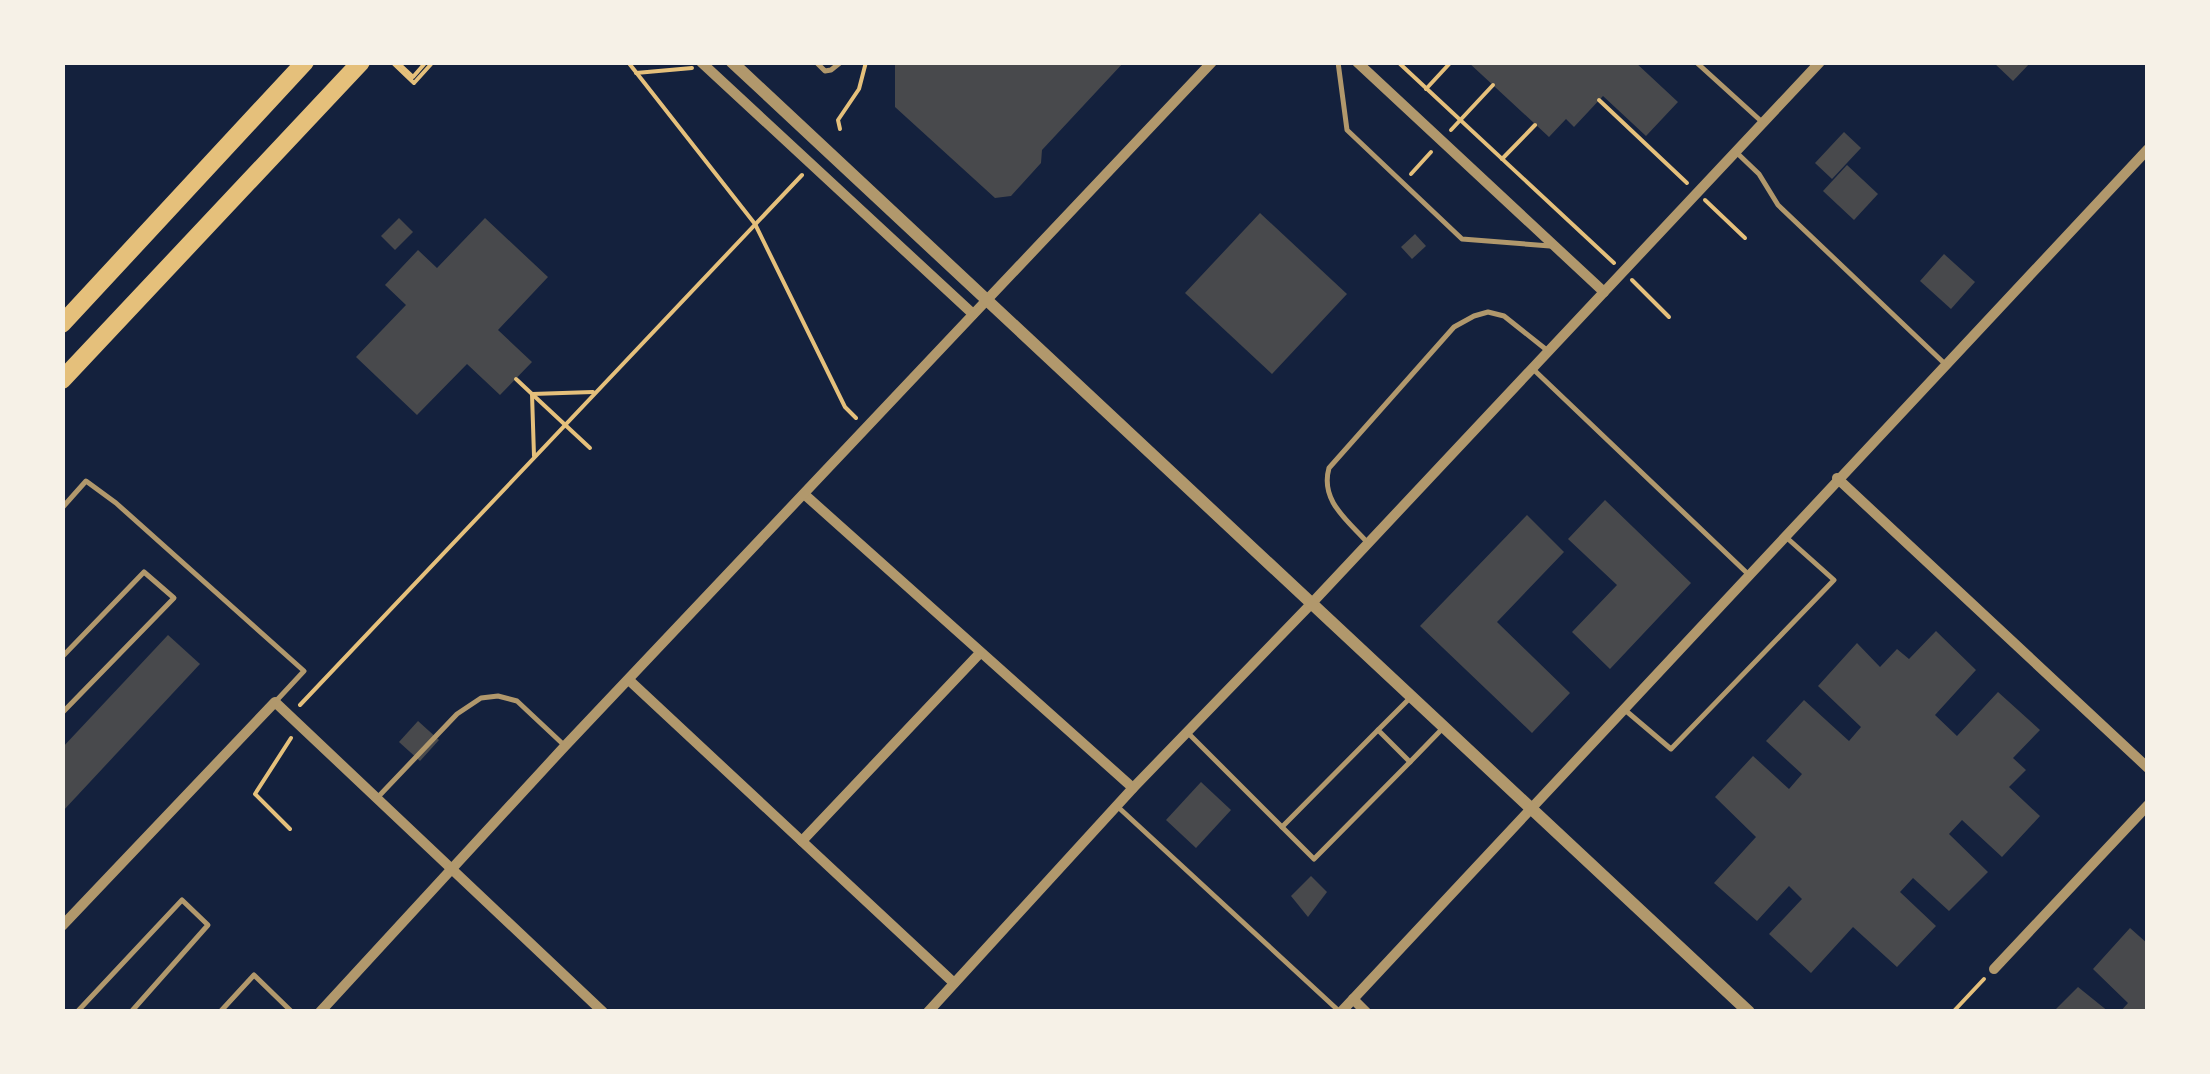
<svg xmlns="http://www.w3.org/2000/svg" width="2210" height="1074" font-family="'Public Sans',sans-serif">
  <style>
    .building { fill: #48494c }
    .lines { fill: none; stroke-linecap: round; stroke-linejoin: round }
    .path { stroke: #e5c07b; stroke-width: 4 }
    .service { stroke: #b1986c; stroke-width: 5 }
    .minor { stroke: #b1986c; stroke-width: 10 }
    .tertiary { stroke: #b1986c; stroke-width: 12 }
    .primary { stroke: #e5c07b; stroke-width: 18 }
  </style>
  <rect width="100%" height="100%" fill="#14213d"/>
  <g class="building">
    <polygon points="895,62 1124,62 1042,150 1041,163 1011,196 995,198 895,107"/>
    <polygon points="1468,62 1635,62 1678,102 1646,136 1603,96 1574,127 1566,119 1549,137"/>
    <polygon points="1993,62 2031,62 2013,81"/>
    <polygon points="1844,132 1861,148 1832,179 1815,163"/>
    <polygon points="1847,165 1878,194 1854,220 1823,191"/>
    <polygon points="1260,213 1347,294 1272,374 1185,293"/>
    <polygon points="399,218 413,232 395,250 381,236"/>
    <polygon points="485,218 548,277 498,330 532,362 500,395 467,364 417,415 356,357 406,305 385,285 418,250 437,268"/>
    <polygon points="1415,234 1426,246 1412,259 1401,247"/>
    <polygon points="1944,254 1975,282 1951,309 1920,281"/>
    <polygon points="1605,500 1691,583 1610,669 1572,632 1617,585 1568,539"/>
    <polygon points="1527,515 1564,552 1497,622 1570,693 1532,733 1420,626"/>
    <polygon points="1936,631 1976,670 1935,715 1957,736 1998,692 2040,730 2013,758 2026,770 2009,787 2040,816 2002,857 1962,820 1949,834 1988,872 1949,911 1913,878 1900,892 1936,926 1897,967 1853,927 1811,973 1769,934 1802,899 1789,886 1757,921 1714,883 1756,837 1715,797 1753,756 1789,789 1802,774 1766,741 1804,700 1849,741 1861,727 1818,686 1857,643 1880,667 1897,649 1909,659"/>
    <polygon points="168,635 200,664 62,812 62,748"/>
    <polygon points="418,721 439,740 420,761 399,742"/>
    <polygon points="1201,782 1231,810 1196,848 1166,820"/>
    <polygon points="1311,876 1327,892 1308,917 1291,896"/>
    <polygon points="2130,928 2148,944 2148,1012 2120,1012 2128,1003 2093,969"/>
    <polygon points="2078,987 2109,1012 2053,1012"/>
  </g>
  <g class="lines">
    <g class="path">
      <polyline points="392,62 414,83 433,62"/>
      <polyline points="397,62 413,77 426,62"/>
      <polyline points="628,62 755,224 845,407 856,418"/>
      <polyline points="1398,62 1614,263"/>
      <polyline points="636,73 692,68"/>
      <polyline points="1426,89 1451,62"/>
      <polyline points="1599,100 1687,183"/>
      <polyline points="840,129 838,120 859,89 866,62"/>
      <polyline points="1451,130 1493,85"/>
      <polyline points="1502,159 1535,125"/>
      <polyline points="1411,174 1431,152"/>
      <polyline points="1705,200 1745,238"/>
      <polyline points="1632,280 1669,317"/>
      <polyline points="516,379 532,394 534,456"/>
      <polyline points="532,394 590,448"/>
      <polyline points="532,394 593,392"/>
      <polyline points="300,705 802,175"/>
      <polyline points="290,829 255,794 291,738"/>
      <polyline points="1953,1012 1984,979"/>
    </g>
    <g class="service">
      <polyline points="816,62 825,71 831,70 841,62"/>
      <polyline points="1338,62 1347,130 1462,239 1550,246"/>
      <polyline points="1696,62 1761,121"/>
      <polyline points="1736,152 1759,174 1778,205 1944,363"/>
      <polyline points="1533,369 1748,574"/>
      <polyline points="62,508 86,481 116,503 304,671 277,700"/>
      <path d="M1366,541c-20,-22 -46,-41 -37,-73l125,-141 20,-11 14,-4 16,4 44,35"/>
      <polyline points="62,657 144,572 174,598 62,713"/>
      <polyline points="1412,696 1378,730 1410,762 1443,728"/>
      <polyline points="1625,710 1671,749 1834,580 1787,538"/>
      <polyline points="1187,732 1314,859 1410,762"/>
      <polyline points="378,797 457,714 481,698 498,696 517,701 565,746"/>
      <polyline points="1118,807 1340,1012"/>
      <polyline points="1282,827 1378,730"/>
      <polyline points="77,1012 182,900 208,925 131,1012"/>
      <polyline points="220,1012 254,975 292,1012"/>
    </g>
    <g class="minor">
      <polyline points="701,62 973,314"/>
      <polyline points="1357,62 1604,292"/>
      <polyline points="1837,478 2148,768"/>
      <polyline points="804,494 1133,788"/>
      <polyline points="630,681 954,983"/>
      <polyline points="802,841 980,653"/>
      <polyline points="62,926 275,702 603,1012"/>
      <polyline points="1994,969 2148,805"/>
      <polyline points="1353,999 1366,1012"/>
      <polyline points="320,1012 565,746 1212,62"/>
      <polyline points="928,1012 1133,788 1312,603 1820,62"/>
      <polyline points="1341,1012 2148,149"/>
    </g>
    <polyline class="tertiary" points="732,62 1749,1012"/>
    <g class="primary">
      <polyline points="62,324 305,62"/>
      <polyline points="62,380 361,62"/>
    </g>
  </g>
  <rect width="2210" height="1074" fill="none" stroke="#f6f1e7" stroke-width="130"/>
</svg>
